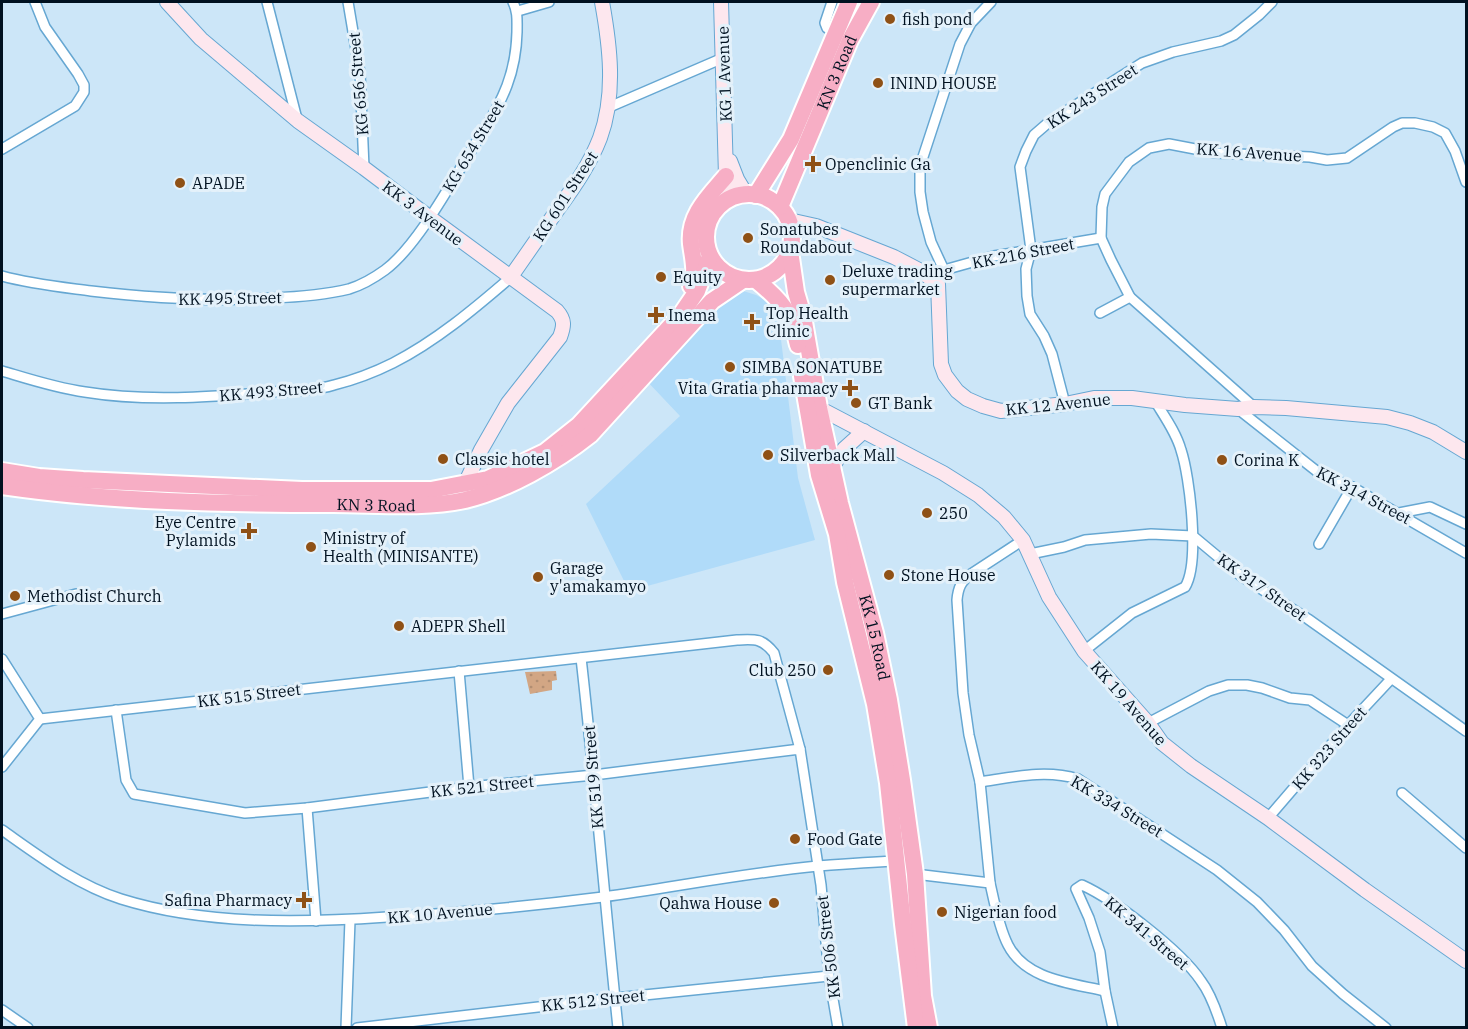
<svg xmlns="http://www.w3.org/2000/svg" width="1468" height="1029" font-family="'IBM Plex Serif',serif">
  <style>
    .built { fill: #b0dbf9 }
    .park { fill: url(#park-dots) }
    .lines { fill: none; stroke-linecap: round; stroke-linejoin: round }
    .street-casing { stroke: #66a7d2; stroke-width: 12 }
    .secondary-casing { stroke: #66a7d2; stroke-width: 16 }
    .highway-casing { stroke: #fff; stroke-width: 20 }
    .street { stroke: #fff; stroke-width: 9 }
    .secondary { stroke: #fde7ee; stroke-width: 14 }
    .highway { stroke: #f7aec5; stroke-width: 16 }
    .poi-dot { fill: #8f5116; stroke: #e4f1fa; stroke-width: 2 }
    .labels { text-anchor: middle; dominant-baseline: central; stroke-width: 6; stroke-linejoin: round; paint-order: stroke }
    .poi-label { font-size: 16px; fill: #001120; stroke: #e4f1fa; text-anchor: start }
    .street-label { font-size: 16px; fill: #001120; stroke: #e4f1fa }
  </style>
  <defs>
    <pattern id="park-dots" width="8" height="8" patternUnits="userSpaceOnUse" patternTransform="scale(1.5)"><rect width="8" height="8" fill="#d2a684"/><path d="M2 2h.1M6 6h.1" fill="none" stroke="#b28e72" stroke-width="1.8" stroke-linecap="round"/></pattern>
  </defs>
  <rect width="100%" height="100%" fill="#cce6f8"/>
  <polygon class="built" points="737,289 756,295 771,303 778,315 798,478 815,540 629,591 586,504 680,416 644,378 701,313"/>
  <polygon class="park" points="556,671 557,680 552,681 552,690 530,694 525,672"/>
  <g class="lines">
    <defs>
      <g id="street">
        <polyline points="267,2 297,119"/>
        <polyline points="348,2 360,73 364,168"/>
        <polyline points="832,2 825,23 827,28 837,34"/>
        <polyline points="518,11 549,2"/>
        <polyline points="607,108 723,58"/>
        <polyline points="2,149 75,106 84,92 84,85 78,74 45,27 35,2"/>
        <polyline points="944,270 994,256 1101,238"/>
        <path d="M2,276c29,8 59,11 89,15 61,7 120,11 181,7 26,-1 52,-3 77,-9 13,-4 25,-11 36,-19 35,-26 72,-98 97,-137 21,-33 34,-60 35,-101 0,-11 1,-20 -4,-30"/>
        <polyline points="938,284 944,270 931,242 923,212 920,192 920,166 960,44 971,23 991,2"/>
        <polyline points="1100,313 1130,297"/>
        <path d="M2,371c27,8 54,17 83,21 61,10 124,5 186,0 21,-1 43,-1 63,-7 20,-5 41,-13 59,-22 43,-22 81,-54 117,-85"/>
        <polyline points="1065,404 1052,354 1044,336 1030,314 1027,296 1026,269 1031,250 1020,167 1026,151 1034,135 1049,122 1142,63 1173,52 1221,41 1234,35 1259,15 1272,2"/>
        <polyline points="1254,407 1130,297 1111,260 1101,238 1102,207 1105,194 1129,162 1149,148 1169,144 1216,153 1310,157 1327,160 1347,158 1393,127 1402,123 1415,123 1433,127 1445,133 1455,151 1466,182"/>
        <polyline points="1238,409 1319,473 1352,487 1466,553"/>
        <polyline points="1399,513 1430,507 1466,524"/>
        <polyline points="1319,544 1352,487"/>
        <polyline points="1030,554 1064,547 1085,540 1151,534 1193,536 1241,576 1308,619 1466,731"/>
        <polyline points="2,614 76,594"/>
        <path d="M1084,651l48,-38 53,-26c15,-24 5,-110 -4,-137 -5,-18 -17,-34 -26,-49"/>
        <path d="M581,658c14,123 24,246 37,370"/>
        <polyline points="2,659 40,719 2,767"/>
        <polyline points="459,671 469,787"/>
        <polyline points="116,710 126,780 134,794 245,813 307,808 469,787 594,775 800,749 821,885 829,976 838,1028"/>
        <path d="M40,719l697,-79c18,-1 25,-2 37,13l26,96"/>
        <polyline points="1148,723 1209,691 1228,685 1247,685 1262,688 1290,698 1310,700 1348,725"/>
        <path d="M980,782c33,-5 66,-13 98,-3l139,91 40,32 27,28 28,36 31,28 43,34"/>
        <polyline points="1402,793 1466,848"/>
        <polyline points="307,808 316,921"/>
        <polyline points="1268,818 1348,725 1391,679"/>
        <path d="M2,830c37,26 75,55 119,69 83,26 180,24 266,18 72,-4 144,-11 216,-20 72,-10 143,-24 215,-31 26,-2 52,-4 78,-5"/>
        <path d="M915,874l75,9c4,18 9,45 18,62 18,35 63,38 97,46"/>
        <path d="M990,883l-10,-101 -11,-47 -6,-42 -6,-93c1,-12 4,-19 14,-26l52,-34"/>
        <polyline points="2,1010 28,1028"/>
        <polyline points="346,1028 350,920"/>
        <polyline points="357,1028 615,998 829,976"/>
        <path d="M1113,1028l-8,-37 -5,-39 -11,-34 -13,-29 6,-4c33,15 99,66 119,96 10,13 16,31 21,47"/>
      </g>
      <g id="secondary">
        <path d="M167,2l34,37 97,82 66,47 65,49 128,94c8,9 7,15 3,26l-52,66 -27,47 -17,36"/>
        <polyline points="721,2 726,176 730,198"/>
        <polyline points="730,161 737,179 746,194"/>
        <polyline points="789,220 816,226 894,257 919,270 938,284 941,364 945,375 957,391 967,399 983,406 1001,411 1065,404 1094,398 1132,398 1185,405 1238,409 1254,407 1286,408 1387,417 1410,423 1433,432 1466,452"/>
        <path d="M510,278c16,-23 32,-46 48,-69 16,-22 32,-45 42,-71 16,-44 10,-92 2,-136"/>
        <polyline points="819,408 943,473 978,495 1004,517 1023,540 1049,597 1084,651 1148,723 1162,743 1191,766 1268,818 1365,890 1466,961"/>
        <polyline points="833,466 844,449 864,431"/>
      </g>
      <g id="highway">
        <circle cx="749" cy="237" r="43"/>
        <polyline points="756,195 791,139 849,2"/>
        <path id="s1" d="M780,207l70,-167 21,-38"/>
        <path id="s2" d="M790,251l6,41 7,24 16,92 21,95 35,130 14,67 13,80 13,94 8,122 6,32"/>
        <path d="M756,280c26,21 35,32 42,65"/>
        <path d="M691,286c6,-14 2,-27 0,-42 -3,-29 18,-48 35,-68"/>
        <polyline points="802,376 819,475 837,534 845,582 875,704 888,783 903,924 916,1028"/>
        <polyline points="2,471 39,477 83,480 302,490 431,490 488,479 545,452 579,425 680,316 697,291 710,256"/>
        <path id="s3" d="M2,486c109,16 221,18 331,18 44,0 89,5 132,-4 42,-10 91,-38 125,-65l122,-134 31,-21"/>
      </g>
    </defs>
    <use href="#street" class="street-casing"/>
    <use href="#secondary" class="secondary-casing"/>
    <use href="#highway" class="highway-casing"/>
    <use href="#street" class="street"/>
    <use href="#secondary" class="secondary"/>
    <use href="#highway" class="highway"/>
  </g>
  <g class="poi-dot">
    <circle cx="890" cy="19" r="6"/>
    <circle cx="878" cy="83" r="6"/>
    <path d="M810 155h6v6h6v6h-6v6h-6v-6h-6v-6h6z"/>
    <circle cx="180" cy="183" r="6"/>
    <circle cx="748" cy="238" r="6"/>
    <circle cx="661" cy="277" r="6"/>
    <circle cx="830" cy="280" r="6"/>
    <path d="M653 306h6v6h6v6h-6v6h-6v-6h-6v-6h6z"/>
    <path d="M749 313h6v6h6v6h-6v6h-6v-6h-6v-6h6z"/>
    <circle cx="730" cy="367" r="6"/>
    <path d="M847 379h6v6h6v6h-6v6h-6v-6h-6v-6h6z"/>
    <circle cx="856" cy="403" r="6"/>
    <circle cx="768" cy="455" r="6"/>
    <circle cx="443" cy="459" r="6"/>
    <circle cx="1222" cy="460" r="6"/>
    <circle cx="927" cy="513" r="6"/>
    <path d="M246 522h6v6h6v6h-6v6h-6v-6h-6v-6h6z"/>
    <circle cx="311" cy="547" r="6"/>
    <circle cx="889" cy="575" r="6"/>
    <circle cx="538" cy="577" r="6"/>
    <circle cx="15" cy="596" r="6"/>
    <circle cx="399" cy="626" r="6"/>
    <circle cx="828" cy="670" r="6"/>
    <circle cx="795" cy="839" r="6"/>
    <path d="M301 891h6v6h6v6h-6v6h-6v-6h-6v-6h6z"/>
    <circle cx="774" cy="903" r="6"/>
    <circle cx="942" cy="912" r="6"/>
  </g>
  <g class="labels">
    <g class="poi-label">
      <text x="902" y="19">fish pond</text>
      <text x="890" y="83">ININD HOUSE</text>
      <text x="825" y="164">Openclinic Ga</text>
      <text x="192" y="183">APADE</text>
      <text x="760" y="229">Sonatubes<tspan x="760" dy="18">Roundabout</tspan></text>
      <text x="842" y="271">Deluxe trading<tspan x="842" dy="18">supermarket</tspan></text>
      <text x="673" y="277">Equity</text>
      <text x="766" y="313">Top Health<tspan x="766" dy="18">Clinic</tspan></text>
      <text x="668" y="315">Inema</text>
      <text x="742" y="367">SIMBA SONATUBE</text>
      <text x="838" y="388" text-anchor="end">Vita Gratia pharmacy</text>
      <text x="868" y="403">GT Bank</text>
      <text x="780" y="455">Silverback Mall</text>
      <text x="455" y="459">Classic hotel</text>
      <text x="1234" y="460">Corina K</text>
      <text x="939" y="513">250</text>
      <text x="236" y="522" text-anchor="end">Eye Centre<tspan x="236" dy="18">Pylamids</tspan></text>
      <text x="323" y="538">Ministry of<tspan x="323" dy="18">Health (MINISANTE)</tspan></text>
      <text x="550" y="568">Garage<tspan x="550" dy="18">y'amakamyo</tspan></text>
      <text x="901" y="575">Stone House</text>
      <text x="27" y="596">Methodist Church</text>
      <text x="411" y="626">ADEPR Shell</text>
      <text x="816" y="670" text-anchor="end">Club 250</text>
      <text x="807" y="839">Food Gate</text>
      <text x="292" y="900" text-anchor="end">Safina Pharmacy</text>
      <text x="762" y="903" text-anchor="end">Qahwa House</text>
      <text x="954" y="912">Nigerian food</text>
    </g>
    <g class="street-label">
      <text stroke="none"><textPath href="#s1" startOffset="146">KN 3 Road</textPath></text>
      <text transform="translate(724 74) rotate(-92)">KG 1 Avenue</text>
      <text transform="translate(358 84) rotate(-95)">KG 656 Street</text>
      <text transform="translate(1092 96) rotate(-33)">KK 243 Street</text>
      <text transform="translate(473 146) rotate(-59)">KG 654 Street</text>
      <text transform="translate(1249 152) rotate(4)">KK 16 Avenue</text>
      <text transform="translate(565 196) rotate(-57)">KG 601 Street</text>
      <text transform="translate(423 213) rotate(37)">KK 3 Avenue</text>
      <text transform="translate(1023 253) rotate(-11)">KK 216 Street</text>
      <text transform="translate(230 298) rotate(-1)">KK 495 Street</text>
      <text transform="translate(271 391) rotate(-5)">KK 493 Street</text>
      <text transform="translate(1058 404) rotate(-6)">KK 12 Avenue</text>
      <text transform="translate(1364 495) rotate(28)">KK 314 Street</text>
      <text stroke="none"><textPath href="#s3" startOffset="375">KN 3 Road</textPath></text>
      <text transform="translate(1262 587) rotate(35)">KK 317 Street</text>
      <text stroke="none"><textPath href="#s2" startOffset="396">KK 15 Road</textPath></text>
      <text transform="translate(249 695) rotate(-7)">KK 515 Street</text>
      <text transform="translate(1129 703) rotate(49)">KK 19 Avenue</text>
      <text transform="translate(1329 748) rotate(-49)">KK 323 Street</text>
      <text transform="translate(593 777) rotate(-95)">KK 519 Street</text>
      <text transform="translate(482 786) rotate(-6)">KK 521 Street</text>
      <text transform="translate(1117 806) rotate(31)">KK 334 Street</text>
      <text transform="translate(440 913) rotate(-5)">KK 10 Avenue</text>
      <text transform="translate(1147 933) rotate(40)">KK 341 Street</text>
      <text transform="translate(828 947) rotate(-97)">KK 506 Street</text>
      <text transform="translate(593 1000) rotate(-6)">KK 512 Street</text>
    </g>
  </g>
  <rect width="1468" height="1029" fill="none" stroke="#001120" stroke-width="6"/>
</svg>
